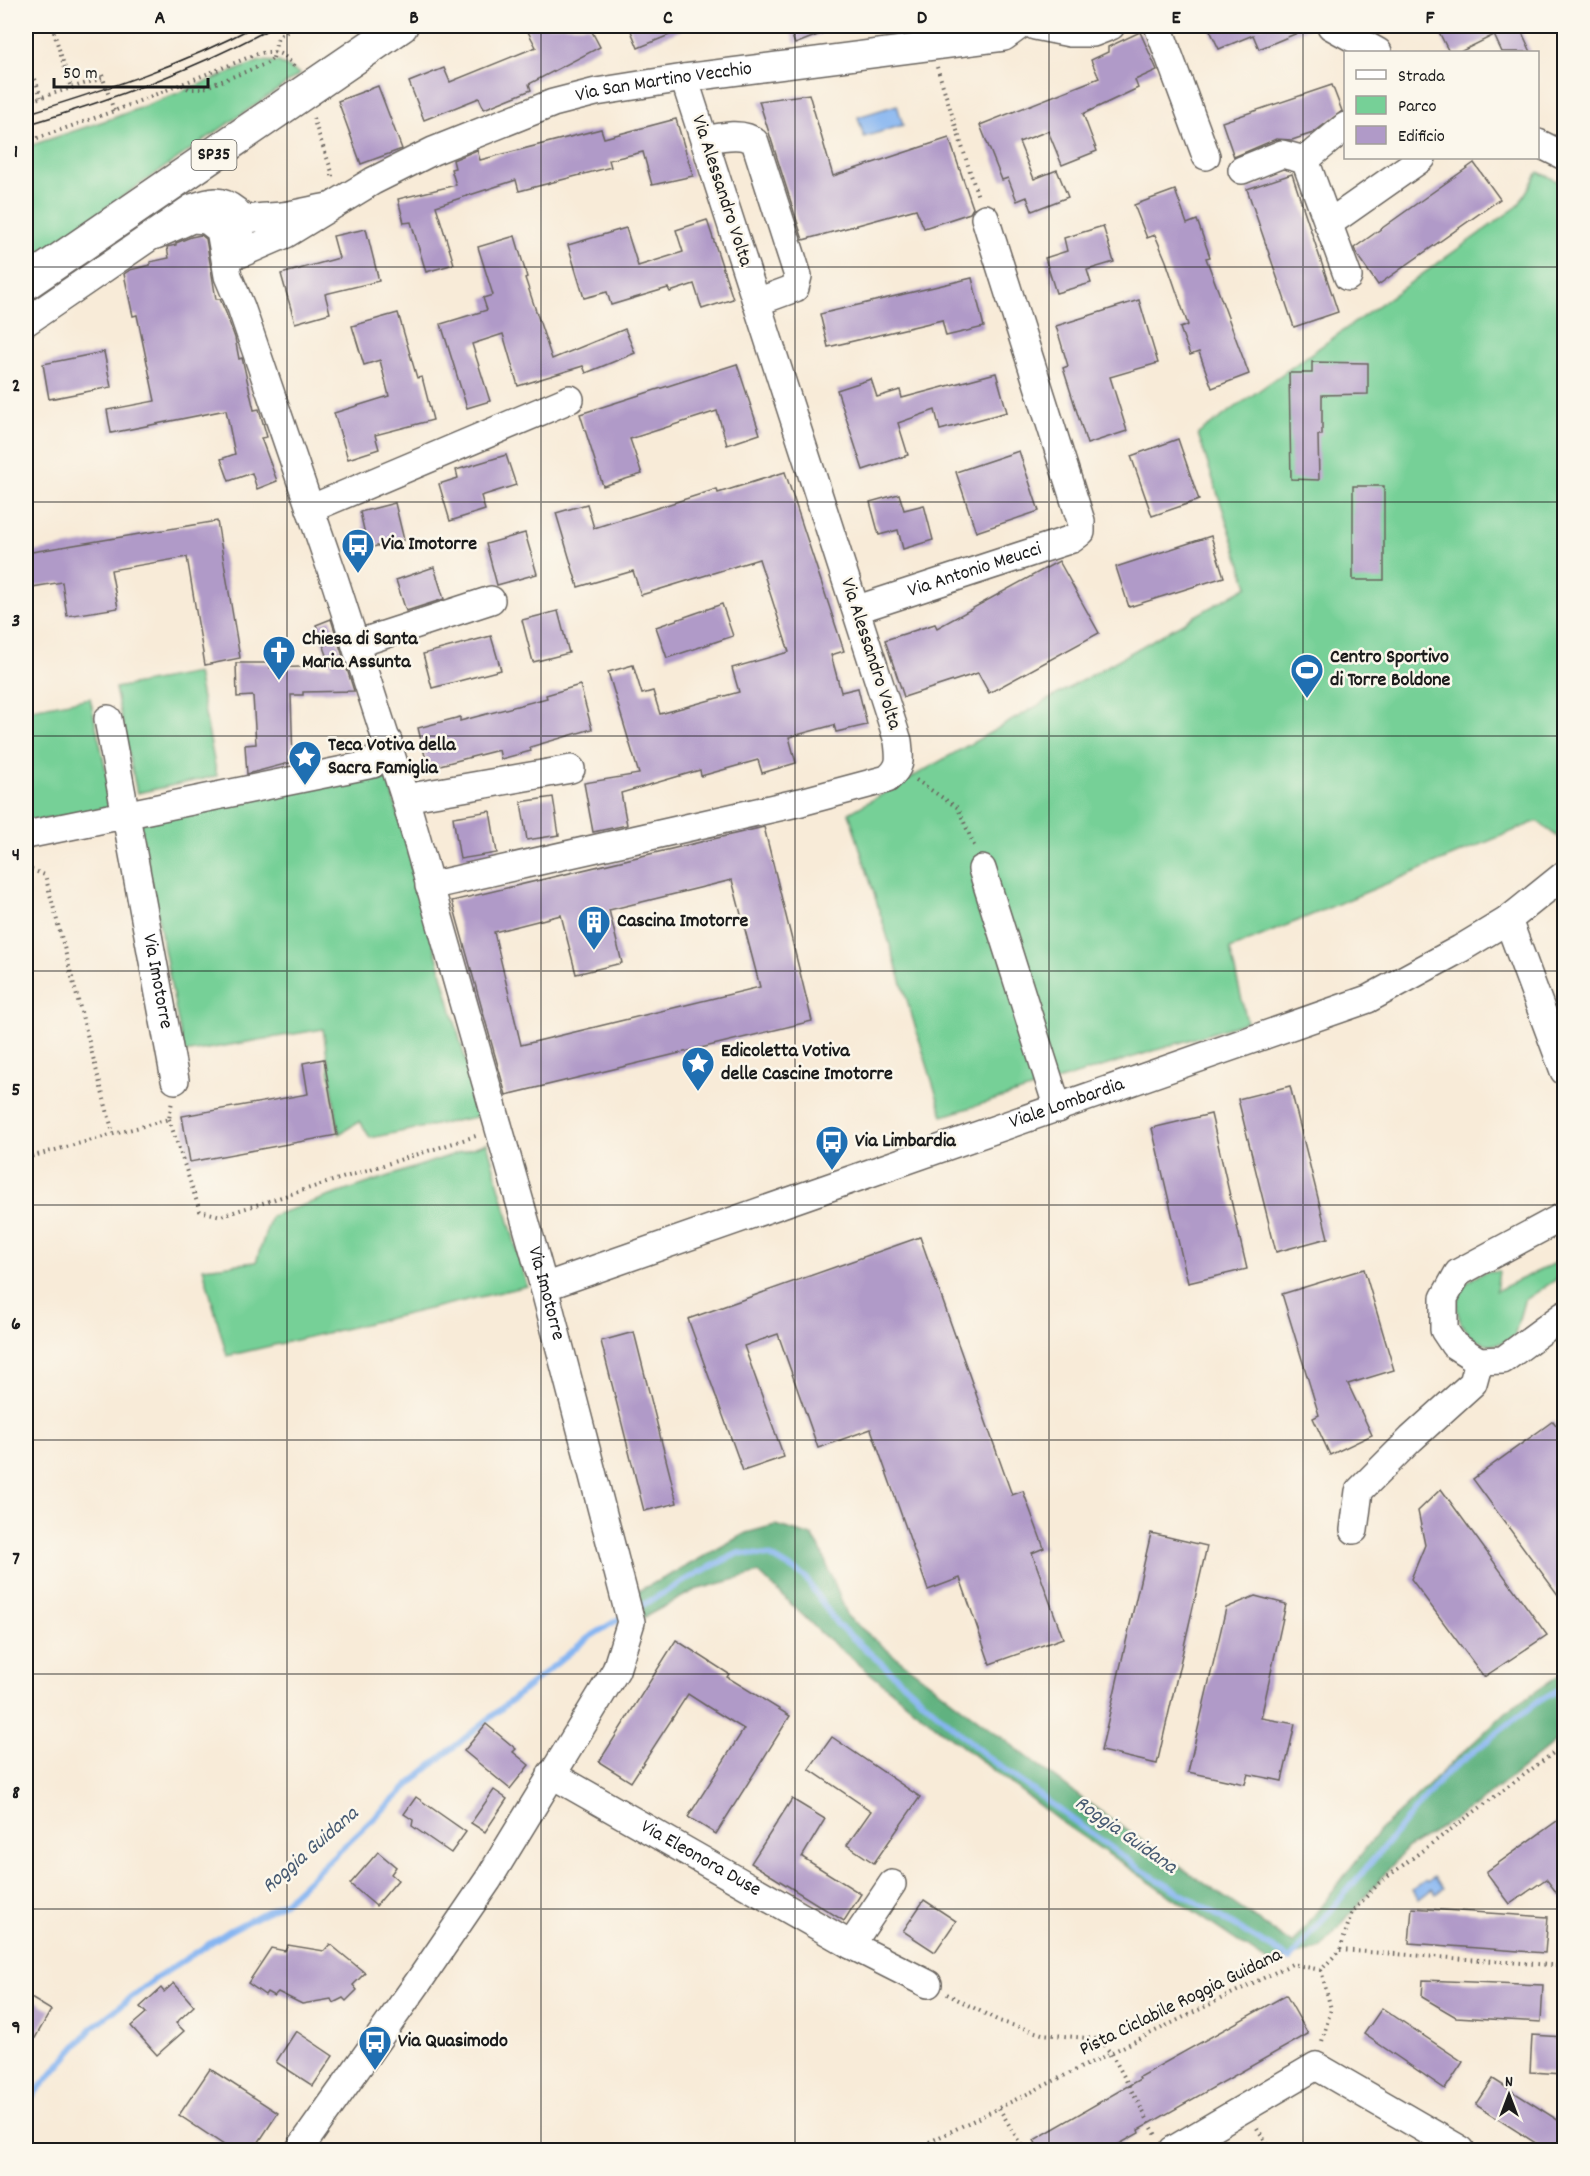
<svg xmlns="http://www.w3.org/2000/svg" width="1590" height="2176" font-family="Dekko,sans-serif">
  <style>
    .green { fill: #76d097; stroke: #49765a; stroke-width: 1.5 }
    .forest { fill: #60b280; stroke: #3e674e; stroke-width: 1.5 }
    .water { fill: #86b5f1; stroke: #516886; stroke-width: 1.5 }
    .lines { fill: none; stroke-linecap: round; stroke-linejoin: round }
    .stream { stroke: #86b5f1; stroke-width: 6 }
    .building { fill: #b09ac8; fill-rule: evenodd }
    .minor-casing { stroke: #69645e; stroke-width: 30 }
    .highway-casing { stroke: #69645e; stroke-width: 36 }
    .path { stroke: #69645e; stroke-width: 4; stroke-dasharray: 1.5 4.5; stroke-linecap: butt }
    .minor { stroke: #fff; stroke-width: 27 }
    .highway { stroke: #fff; stroke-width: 33 }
    .tram { stroke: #1c1c1c; stroke-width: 1.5 }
    .path-bridge { stroke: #69645e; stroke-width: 4; stroke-dasharray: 1.5 4.5; stroke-linecap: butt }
    .grid { fill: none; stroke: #1c1c1c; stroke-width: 1.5; stroke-opacity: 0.55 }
    .labels { text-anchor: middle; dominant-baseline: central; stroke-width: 5; stroke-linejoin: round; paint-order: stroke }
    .shield { fill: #fbf7ec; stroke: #5f5e5a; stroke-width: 1.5 }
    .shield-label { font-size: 18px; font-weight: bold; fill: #1c1c1c }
    .street-label { font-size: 20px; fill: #1c1c1c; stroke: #fbf7ec }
    .poi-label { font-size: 20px; font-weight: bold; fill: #1c1c1c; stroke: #fbf7ec; text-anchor: start }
    .water-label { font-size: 21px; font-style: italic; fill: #465971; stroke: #fbf7ec }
    .neatline { fill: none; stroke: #1c1c1c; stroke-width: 2 }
    .grid-label { font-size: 20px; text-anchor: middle; font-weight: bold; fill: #1c1c1c }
  </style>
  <rect width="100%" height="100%" fill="#fbf7ec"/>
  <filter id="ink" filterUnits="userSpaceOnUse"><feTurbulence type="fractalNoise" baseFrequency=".0167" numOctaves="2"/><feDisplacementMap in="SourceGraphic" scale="12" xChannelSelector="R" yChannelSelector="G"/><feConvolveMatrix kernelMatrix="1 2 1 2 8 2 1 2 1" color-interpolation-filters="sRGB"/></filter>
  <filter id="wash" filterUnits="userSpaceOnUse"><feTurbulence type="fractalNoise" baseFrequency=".008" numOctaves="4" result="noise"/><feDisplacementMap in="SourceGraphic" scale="24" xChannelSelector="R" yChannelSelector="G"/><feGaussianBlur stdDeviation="1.35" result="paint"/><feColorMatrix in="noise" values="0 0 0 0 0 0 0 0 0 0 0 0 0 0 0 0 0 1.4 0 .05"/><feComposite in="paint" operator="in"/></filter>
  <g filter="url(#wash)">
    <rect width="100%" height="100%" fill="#f8ebd8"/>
    <g class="green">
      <polygon points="260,61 279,62 300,74 26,263 26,147 116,117"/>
      <polygon points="1538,172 1564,184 1564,842 1537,821 1230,949 1247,1022 943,1116 849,813 1248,586 1198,434 1518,206"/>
      <polygon points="197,673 217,776 137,793 115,688"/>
      <polygon points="90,698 114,807 26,823 26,710"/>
      <polygon points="386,771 481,1116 370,1138 360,1121 339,1134 323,1029 184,1053 140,823"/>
      <polygon points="487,1143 527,1286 227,1356 203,1268 256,1262 271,1216"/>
      <path d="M1564,1259v15l-40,27 -10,36c-4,2 -8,5 -13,6 -36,10 -62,-43 -28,-65 10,-6 15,-8 26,-7l-3,20z"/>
    </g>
    <polygon class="forest" points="775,1525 812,1536 820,1548 848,1617 892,1654 1084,1800 1292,1944 1379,1831 1506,1712 1564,1672 1564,1735 1475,1806 1406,1849 1321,1948 1269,1963 1058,1820 915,1710 822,1634 759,1573 695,1590 643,1618 636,1592 674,1573 746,1533"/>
    <g class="water">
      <polygon points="897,105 903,125 864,137 858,117"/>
      <polygon points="1434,1877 1443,1888 1436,1894 1432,1889 1419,1899 1412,1890 1426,1880 1428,1882"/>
    </g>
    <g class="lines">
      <g class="stream">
        <polyline points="636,1609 698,1573 739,1553 770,1556 804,1576 837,1624 986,1756 1140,1869 1290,1959 1445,1774 1538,1701 1564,1687"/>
        <polyline points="26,2103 92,2028 155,1979 229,1931 285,1902 422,1773 588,1638 622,1617"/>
      </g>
    </g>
    <g id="blocks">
      <g class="building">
        <polygon points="525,26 589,26 600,47 529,84 531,90 484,109 479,98 424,120 409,82 444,68 450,82 536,47"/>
        <polygon points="629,26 691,26 638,48"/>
        <polygon points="788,26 838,26 838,27 795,44"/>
        <polygon points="1208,26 1314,26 1259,49 1253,35 1219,49"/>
        <polygon points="1436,26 1519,26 1531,52 1502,52 1494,35 1460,52 1449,52"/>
        <polygon points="1140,32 1157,70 1135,80 1138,88 1083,114 1097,151 1062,165 1048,131 1019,142 1034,179 1057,170 1068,197 1032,211 1027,197 1017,201 1008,178 1002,180 980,125 1099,78 1091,60 1108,52 1108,47"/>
        <polygon points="1332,85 1342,111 1313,133 1292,140 1276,139 1234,157 1222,122"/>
        <polygon points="378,86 402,149 361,164 338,101"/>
        <polygon points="809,94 833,176 949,138 973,208 970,213 924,228 916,209 803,240 759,101"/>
        <polygon points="676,119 693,176 652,185 643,152 609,160 611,167 519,191 516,180 436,206 454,264 426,272 411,222 404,223 398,199 456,185 451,169 455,168 453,160 477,150 480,160 601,129 604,138"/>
        <polygon points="1474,163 1500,199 1378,285 1357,255 1354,248"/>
        <polygon points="1292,174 1338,312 1294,327 1247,189"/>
        <polygon points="1175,190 1187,224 1197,220 1210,257 1206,258 1249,374 1212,388 1199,352 1190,355 1180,328 1188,325 1166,261 1155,235 1147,238 1134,205"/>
        <polygon points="707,220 733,299 702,309 694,284 670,292 668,288 611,305 607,292 584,298 568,245 626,228 638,266 683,252 676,230"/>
        <polygon points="1103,226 1114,262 1087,270 1091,283 1056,293 1045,258 1067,251 1064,238"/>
        <polygon points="366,229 379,281 325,294 330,313 295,323 281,274 339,258 333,236"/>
        <polygon points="201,235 206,239 216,299 220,299 226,313 235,338 239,359 242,358 243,362 254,410 259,409 267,437 261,438 277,481 257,489 252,473 229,481 221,459 235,454 226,410 111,433 107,410 155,401 137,315 133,316 124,274 130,270 150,265 150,262 169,258 167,247 176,245 176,243 191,237"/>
        <polygon points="515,236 527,277 525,278 552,359 625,329 635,353 586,373 583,366 518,386 503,334 472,344 490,401 467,408 441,324 487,310 483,298 493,295 478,247"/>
        <polygon points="972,278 984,327 946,336 942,320 828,347 820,314"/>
        <polygon points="1139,300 1158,363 1110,377 1127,431 1087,444 1063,368 1068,366 1056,326"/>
        <polygon points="398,313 417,378 422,377 433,420 375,435 379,449 348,459 334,413 389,396 380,360 364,365 352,326"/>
        <polygon points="104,352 111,387 49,399 43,364"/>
        <polygon points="1312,362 1368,363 1368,394 1322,395 1322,435 1318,435 1319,480 1291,479 1289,373 1312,373"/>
        <polygon points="737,364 760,434 727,445 717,411 630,439 642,474 603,486 580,414"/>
        <polygon points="996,373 1007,412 940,430 935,410 898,423 908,455 863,470 837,390 871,379 877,397 900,390 902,398"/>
        <polygon points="1178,439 1199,500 1152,516 1131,456"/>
        <polygon points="1019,451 1039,511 976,532 956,472"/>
        <polygon points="506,455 516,485 481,496 485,510 450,521 439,484 458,478 456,470"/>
        <polygon points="785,472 844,651 831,655 841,692 858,688 867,725 836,732 834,725 789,737 796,763 762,773 758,760 701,776 700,770 621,793 627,825 593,832 584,783 639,774 608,672 633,665 642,694 653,691 660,714 739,692 732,668 789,652 759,559 641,595 633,571 578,587 556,513 587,504 594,528 717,489 718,493"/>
        <rect x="1353" y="486" width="31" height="94"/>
        <polygon points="899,494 904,510 924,505 933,540 903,549 898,530 879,535 870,502"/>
        <polygon points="395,503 404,540 368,548 360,512"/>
        <polygon points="217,521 240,658 205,665 187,557 111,570 118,608 67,616 62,582 26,588 26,553"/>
        <polygon points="525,533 537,574 497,585 486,544"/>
        <polygon points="1211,536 1224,577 1129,607 1116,567"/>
        <polygon points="1059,561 1099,633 989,693 978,673 904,697 885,640 935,624 937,628"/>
        <polygon points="434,567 444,599 406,611 396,580"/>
        <polygon points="722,604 733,636 667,658 656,627"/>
        <polygon points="558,611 569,653 533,662 522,620"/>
        <polygon points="331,619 354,691 303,692 303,695 291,695 293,762 247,774 245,745 256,744 253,696 237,697 236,663 270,663 270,668 331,666 316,625"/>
        <polygon points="491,636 501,670 432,688 423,654"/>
        <polygon points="580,685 592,729 530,747 531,751 501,759 499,750 428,768 418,728 460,717 460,721 547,698 546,695"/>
        <polygon points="553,797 559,835 527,840 521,802"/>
        <polygon points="490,811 497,853 460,859 453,817"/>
        <path d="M764,827l48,194 -306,74 -54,-194zM732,880l28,107 -239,58 -27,-113 67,-17 15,59 46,-11 -13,-53z"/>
        <polygon points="324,1059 337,1135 190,1162 182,1116 308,1094 303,1063"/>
        <polygon points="1290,1086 1328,1238 1276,1252 1238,1099"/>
        <polygon points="1211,1114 1247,1269 1188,1283 1152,1128"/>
        <polygon points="920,1237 1012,1495 1023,1491 1044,1548 1032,1553 1063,1638 990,1664 960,1578 928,1590 871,1429 818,1448 778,1334 744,1346 784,1457 743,1471 688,1319"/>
        <polygon points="1364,1269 1394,1370 1348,1384 1372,1435 1330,1455 1313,1418 1319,1415 1282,1294"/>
        <polygon points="634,1332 677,1503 644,1511 601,1341"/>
        <polygon points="1553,1421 1564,1436 1564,1603 1473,1479"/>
        <polygon points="1441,1489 1547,1635 1484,1677 1411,1579 1425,1545 1418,1511"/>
        <polygon points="1151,1533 1207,1546 1157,1764 1101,1751"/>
        <polygon points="1255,1596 1286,1604 1261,1718 1295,1724 1282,1781 1248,1774 1245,1784 1188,1772 1226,1608"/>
        <polygon points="676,1640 729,1674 727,1677 790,1716 716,1834 688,1817 744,1729 708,1707 688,1694 631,1782 599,1762"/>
        <polygon points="486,1724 516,1749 513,1752 529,1765 510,1789 464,1751"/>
        <polygon points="832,1737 920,1797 874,1863 847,1845 871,1811 809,1769"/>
        <polygon points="494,1790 507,1799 485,1832 471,1823"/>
        <polygon points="416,1797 466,1832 451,1853 412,1826 413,1820 404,1814"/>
        <polygon points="792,1799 825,1819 802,1857 861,1894 844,1921 751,1863"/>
        <polygon points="1564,1816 1564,1902 1546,1879 1510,1904 1486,1872"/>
        <polygon points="378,1852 396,1867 391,1874 398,1880 376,1906 350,1884"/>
        <polygon points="924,1900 956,1921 935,1952 903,1931"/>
        <polygon points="1412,1908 1548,1917 1545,1953 1409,1943"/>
        <polygon points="330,1944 365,1973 353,1985 357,1990 346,2001 343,1998 333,2003 331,1999 302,2004 278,1992 274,1996 267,1992 265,1995 248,1983 271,1948 285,1951 288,1945 324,1951"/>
        <polygon points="1423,1980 1543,1985 1541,2022 1456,2017 1422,1997"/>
        <polygon points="174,1983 194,2006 176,2023 184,2031 157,2055 131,2026 146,2013 140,2007 161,1988 164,1992"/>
        <polygon points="26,1995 51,2010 26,2054"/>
        <polygon points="1286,1995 1308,2034 1138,2130 1139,2133 1107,2151 1040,2151 1034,2140 1140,2079 1139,2077"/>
        <polygon points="1382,2008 1463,2062 1445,2089 1364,2034"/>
        <polygon points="296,2031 333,2056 313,2086 276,2062"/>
        <polygon points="1532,2035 1564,2037 1564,2074 1530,2072"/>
        <polygon points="210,2069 278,2113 253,2151 233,2151 179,2115"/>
        <polygon points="1493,2079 1564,2124 1564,2143 1560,2151 1548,2151 1476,2105"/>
      </g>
    </g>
  </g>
  <g filter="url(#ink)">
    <use href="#blocks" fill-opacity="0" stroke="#69645e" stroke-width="1.5"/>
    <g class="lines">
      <defs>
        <g id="minor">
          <polyline points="1035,26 1070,33 1093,33 1111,26"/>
          <polyline points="1158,26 1206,156"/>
          <polyline points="1331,26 1378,52"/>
          <polyline points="1346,126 1305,160 1348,277"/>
          <path d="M705,140c14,-3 38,-9 50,2l43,134 -3,12 -38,14"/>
          <polyline points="1538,143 1564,156"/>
          <polyline points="1242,170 1282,154 1305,160"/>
          <path id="s1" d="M328,207c-16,3 -31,7 -46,9 -34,3 -46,-3 -57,34l8,3h9l44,-19 87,-53 60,-30 120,-48 43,-11 88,-14 320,-41 15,-11"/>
          <polyline points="1328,224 1422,158"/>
          <path id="s2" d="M156,235l36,-16 15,1 13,10 8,46 13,31 93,271 71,220 139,489 87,335 -15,48 -128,210 -69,101 -120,169"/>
          <path d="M26,322l166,-114c19,-7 28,-10 44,3l6,29"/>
          <polyline points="310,509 570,399"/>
          <path id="s3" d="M855,605l9,2 208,-68 9,-7v-11l-96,-303"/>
          <polyline points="356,644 491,600"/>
          <path id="s4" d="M108,719l67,361"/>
          <polyline points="405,798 571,769"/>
          <polyline points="26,835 373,764 388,741"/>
          <polyline points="982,869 1058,1109"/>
          <path d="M429,886l372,-84 86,-23c15,-12 13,-20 11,-38l-214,-663"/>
          <polyline points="1508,920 1564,1071"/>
          <polyline points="1564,1216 1458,1273 1444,1298 1444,1330 1454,1345 1479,1361 1503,1360 1564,1315"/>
          <path id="s5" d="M544,1287l824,-288 92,-50 48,-29 56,-45"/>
          <polyline points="1354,1530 1359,1491 1411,1439 1473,1383 1479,1361"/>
          <path id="s6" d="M551,1774l300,171 77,39"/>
          <polyline points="851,1945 892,1884"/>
          <polyline points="1173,2150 1316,2066 1461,2150"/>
        </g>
        <polyline id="highway" points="26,283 401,26"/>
      </defs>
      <use href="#minor" class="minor-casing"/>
      <use href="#highway" class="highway-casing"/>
      <g class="path">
        <polyline points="52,26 71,88"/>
        <polyline points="277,40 281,35 298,26"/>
        <polyline points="937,67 978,197"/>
        <polyline points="102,75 114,111"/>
        <polyline points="35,79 41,97"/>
        <polyline points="182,85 189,89 201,89 268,63 273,58"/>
        <polyline points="26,102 103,78"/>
        <polyline points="26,110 34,139"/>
        <polyline points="313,118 332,172 332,179"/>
        <path d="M26,142l88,-31 143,-57c18,-5 28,-1 38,14"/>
        <polyline points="916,780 958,808 975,848"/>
        <polyline points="26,869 27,868 45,875 113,1133"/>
        <polyline points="169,1119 200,1211 221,1216 479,1135"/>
        <polyline points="26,1158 169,1119 172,1101"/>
        <polyline points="1340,1950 1564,1966"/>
        <polyline points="1321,1970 1331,2009 1321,2045"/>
        <polyline points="947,1994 999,2021 1042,2034 1098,2039 1111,2053 1157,2137"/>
        <polyline points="999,2108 1024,2150"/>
        <polyline points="1257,2128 1271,2150"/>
        <polyline points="913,2150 1292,1964 1321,1970 1340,1950 1352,1912 1379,1883 1564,1745"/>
      </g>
      <use href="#minor" class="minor"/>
      <use href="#highway" class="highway"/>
      <g class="tram">
        <path d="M26,114c78,-24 156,-49 229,-88"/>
        <path d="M26,125c86,-25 170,-56 249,-99"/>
      </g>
      <polyline class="path-bridge" points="273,58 277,40"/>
    </g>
  </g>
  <path class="grid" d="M287,26v2124M541,26v2124M795,26v2124M1049,26v2124M1303,26v2124M26,267h1538M26,502h1538M26,736h1538M26,971h1538M26,1205h1538M26,1440h1538M26,1674h1538M26,1909h1538"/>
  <defs>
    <symbol id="bus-pin" viewBox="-11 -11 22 30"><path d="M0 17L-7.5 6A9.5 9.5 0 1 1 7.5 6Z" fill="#1f6fb2" stroke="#fbf7ec"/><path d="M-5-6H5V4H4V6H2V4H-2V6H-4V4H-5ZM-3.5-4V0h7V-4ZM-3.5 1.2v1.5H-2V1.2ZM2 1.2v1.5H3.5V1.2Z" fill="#fff"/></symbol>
    <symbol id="church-pin" viewBox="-11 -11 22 30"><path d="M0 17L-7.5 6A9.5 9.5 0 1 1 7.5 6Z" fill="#1f6fb2" stroke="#fbf7ec"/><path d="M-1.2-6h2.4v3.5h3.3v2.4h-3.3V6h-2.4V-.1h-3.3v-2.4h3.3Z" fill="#fff"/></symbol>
    <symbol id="stadium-pin" viewBox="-11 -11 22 30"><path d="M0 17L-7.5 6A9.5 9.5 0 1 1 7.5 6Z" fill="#1f6fb2" stroke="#fbf7ec"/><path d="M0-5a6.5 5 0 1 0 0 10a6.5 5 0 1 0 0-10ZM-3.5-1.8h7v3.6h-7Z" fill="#fff"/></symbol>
    <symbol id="sight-pin" viewBox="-11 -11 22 30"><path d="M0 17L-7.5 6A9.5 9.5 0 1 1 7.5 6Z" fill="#1f6fb2" stroke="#fbf7ec"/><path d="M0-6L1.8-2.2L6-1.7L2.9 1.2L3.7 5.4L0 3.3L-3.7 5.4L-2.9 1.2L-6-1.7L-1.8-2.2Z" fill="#fff"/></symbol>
    <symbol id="building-pin" viewBox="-11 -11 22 30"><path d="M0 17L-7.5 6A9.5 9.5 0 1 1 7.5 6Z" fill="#1f6fb2" stroke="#fbf7ec"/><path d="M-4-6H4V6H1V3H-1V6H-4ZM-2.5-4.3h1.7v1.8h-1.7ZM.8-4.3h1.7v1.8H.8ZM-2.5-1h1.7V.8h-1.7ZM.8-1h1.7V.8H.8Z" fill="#fff"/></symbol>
  </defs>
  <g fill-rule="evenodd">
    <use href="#bus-pin" x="339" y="526" width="38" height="52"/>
    <use href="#church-pin" x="260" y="633" width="38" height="52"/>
    <use href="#stadium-pin" x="1288" y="651" width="38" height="52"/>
    <use href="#sight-pin" x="286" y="738" width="38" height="52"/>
    <use href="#building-pin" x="575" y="903" width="38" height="52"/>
    <use href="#sight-pin" x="679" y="1044" width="38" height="52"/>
    <use href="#bus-pin" x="813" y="1123" width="38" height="52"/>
    <use href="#bus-pin" x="356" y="2023" width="38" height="52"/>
  </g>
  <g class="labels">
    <rect class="shield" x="191.5" y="140" width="45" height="30" rx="4.5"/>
    <g class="shield-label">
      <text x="214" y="155">SP35</text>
    </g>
    <g class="street-label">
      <text stroke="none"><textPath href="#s1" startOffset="598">Via San Martino Vecchio</textPath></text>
      <text transform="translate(721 191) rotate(72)">Via Alessandro Volta</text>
      <text stroke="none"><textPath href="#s3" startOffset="126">Via Antonio Meucci</textPath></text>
      <text transform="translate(870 654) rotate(72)">Via Alessandro Volta</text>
      <text stroke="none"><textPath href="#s4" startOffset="267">Via Imotorre</textPath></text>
      <text stroke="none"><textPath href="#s5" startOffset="554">Viale Lombardia</textPath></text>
      <text stroke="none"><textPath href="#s2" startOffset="1184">Via Imotorre</textPath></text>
      <text stroke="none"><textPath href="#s6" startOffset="172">Via Eleonora Duse</textPath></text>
      <text transform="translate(1181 2003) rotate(-26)">Pista Ciclabile Roggia Guidana</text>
    </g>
    <g class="poi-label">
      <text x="381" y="545">Via Imotorre</text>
      <text x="302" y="640">Chiesa di Santa<tspan x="302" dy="23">Maria Assunta</tspan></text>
      <text x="1330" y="658">Centro Sportivo<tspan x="1330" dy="23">di Torre Boldone</tspan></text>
      <text x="328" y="746">Teca Votiva della<tspan x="328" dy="23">Sacra Famiglia</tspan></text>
      <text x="617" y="922">Cascina Imotorre</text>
      <text x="721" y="1052">Edicoletta Votiva<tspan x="721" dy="23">delle Cascine Imotorre</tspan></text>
      <text x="855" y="1142">Via Limbardia</text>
      <text x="398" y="2042">Via Quasimodo</text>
    </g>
    <g class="water-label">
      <text transform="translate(1125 1836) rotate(35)">Roggia Guidana</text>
      <text transform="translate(311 1851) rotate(-41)">Roggia Guidana</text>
    </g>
  </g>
  <rect width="1590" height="2176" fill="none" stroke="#fbf7ec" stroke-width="66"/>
  <rect x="1344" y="51" width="195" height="108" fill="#fbf7ec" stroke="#a29f99" stroke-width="1.5"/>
  <rect x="1356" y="70" width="30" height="9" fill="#ffffff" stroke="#a29f99" stroke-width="1.5"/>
  <text x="1398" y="81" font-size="18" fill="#1c1c1c">Strada</text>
  <rect x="1356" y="96" width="30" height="18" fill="#76d097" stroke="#a29f99" stroke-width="1.5"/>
  <text x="1398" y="111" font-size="18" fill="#1c1c1c">Parco</text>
  <rect x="1356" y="126" width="30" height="18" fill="#b09ac8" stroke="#a29f99" stroke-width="1.5"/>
  <text x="1398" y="141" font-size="18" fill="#1c1c1c">Edificio</text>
  <g transform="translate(1509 2095)" stroke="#fbf7ec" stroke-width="4.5" paint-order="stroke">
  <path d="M0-4.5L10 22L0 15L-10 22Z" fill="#1c1c1c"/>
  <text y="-9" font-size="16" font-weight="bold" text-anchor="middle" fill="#1c1c1c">N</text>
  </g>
  <path d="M54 78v9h154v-9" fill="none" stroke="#1c1c1c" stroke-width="3"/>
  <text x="63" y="78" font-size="18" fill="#1c1c1c" stroke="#fbf7ec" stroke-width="4.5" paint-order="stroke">50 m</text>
  <rect x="33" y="33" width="1524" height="2110" class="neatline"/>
  <g class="grid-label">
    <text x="160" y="23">A</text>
    <text x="414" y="23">B</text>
    <text x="668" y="23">C</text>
    <text x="922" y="23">D</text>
    <text x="1176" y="23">E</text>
    <text x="1430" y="23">F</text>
    <text x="16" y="157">1</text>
    <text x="16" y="391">2</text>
    <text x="16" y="626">3</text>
    <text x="16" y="860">4</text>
    <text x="16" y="1095">5</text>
    <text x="16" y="1329">6</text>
    <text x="16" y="1564">7</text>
    <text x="16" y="1798">8</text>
    <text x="16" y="2033">9</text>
  </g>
</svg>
